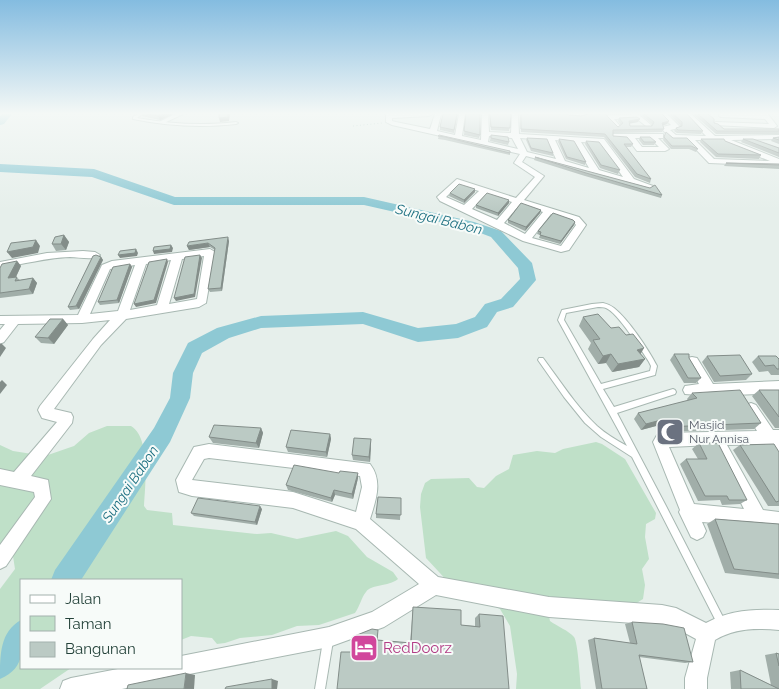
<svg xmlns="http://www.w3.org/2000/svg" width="779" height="689" font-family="Raleway,sans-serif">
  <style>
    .green { fill: #bfe0c8 }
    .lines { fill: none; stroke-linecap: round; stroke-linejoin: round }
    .river { fill: #8ec9d4; fill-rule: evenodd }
    .lane-casing { stroke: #a8b8b2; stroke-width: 2 }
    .street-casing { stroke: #a8b8b2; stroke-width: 2 }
    .path { stroke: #86b3a5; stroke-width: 1; stroke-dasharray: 1 2.5; stroke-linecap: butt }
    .lane { fill: #fff; fill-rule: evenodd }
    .street { fill: #fff; fill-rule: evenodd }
    .wall { fill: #a1aea9 }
    .shaded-wall { fill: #838d89 }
    .building { fill: #bbcac4; stroke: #838d89 }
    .labels { text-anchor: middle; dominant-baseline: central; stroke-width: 4; stroke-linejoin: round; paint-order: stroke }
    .worship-label { font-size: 12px; fill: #5b616d; stroke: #f7fbf9; text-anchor: start }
    .water-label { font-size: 14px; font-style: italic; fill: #1c6f80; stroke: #f7fbf9 }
    .near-hotel-label { font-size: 15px; fill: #b23c85; stroke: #f7fbf9; text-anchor: start }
  </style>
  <rect width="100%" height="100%" fill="#e6efeb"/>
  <g class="green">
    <path d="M107,426h24c20,12 14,60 13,80l3,4 25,3 1,12 84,9 14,-1 26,6 39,-8 12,5 19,21 26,15 5,7c-10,8 -27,5 -32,13 -5,6 -6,14 -11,21l-36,12 -22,1 -25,9 -32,3 -15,5 -8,1 -5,-6 -21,-2 -10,4v-60h-160v88h50l-31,21h-40v-100l15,-20 -2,-13 -13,-11v-100l13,6 32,5 29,-10 15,-13z"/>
    <path d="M596,442l6,2 23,15 31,54 -1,6 -9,5 -1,13 4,22 -7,10 3,16 -2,14 -8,5c-34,-6 -54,-3 -87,8l2,9c7,5 19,10 24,16 4,5 6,43 7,52h-65l1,-15 -7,-48 -10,-17 -49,-24 -25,-27 -6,-51 1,-13 4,-11 6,-4 38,-1 8,9 7,1 12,-12 13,-7 4,-14 24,-4 18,2 8,-4z"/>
  </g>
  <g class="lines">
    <g class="river">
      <polygon points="2,114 12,114 4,124 0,125 0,116"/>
      <polygon points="0,164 94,169 175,197 364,197 474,222 501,231 532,263 536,280 513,307 497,312 487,327 458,338 418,342 363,324 261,328 229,338 202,353 193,373 190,398 170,442 81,580 51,580 55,570 154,428 170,398 173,373 188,343 217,328 261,316 363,312 418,328 456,324 475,317 485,304 501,299 520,279 518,268 491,237 470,229 364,205 174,205 92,177 0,172"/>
      <path d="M21,620c2,25 6,48 -21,59 0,-25 0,-47 21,-59z"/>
    </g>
    <defs>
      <g id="lane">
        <path d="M138,114h4l-5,4c33,6 66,8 99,4l2,1 -2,1c-35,4 -69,2 -103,-5v-2z"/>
        <path d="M603,303c4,1 7,2 11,5 15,12 34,41 43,58l-2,9 -52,14 11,18 59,-18 2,1 1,2 -1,2 -58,19 49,93 59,115 2,3 -2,3 -3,2 -3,-2 -87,-170 -31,-20 -16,-14 -21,-26 -26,-37 1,-2h4c17,23 33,48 54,68 9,8 19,14 30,20l-69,-126 4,-10 30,-6zM598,307c2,0 6,0 8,1 11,4 36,43 43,54l2,4 -1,5 -49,13 -37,-64 2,-7z"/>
        <polygon points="328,636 332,637 333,641 325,689 315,689 323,641 324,637"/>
      </g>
      <g id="street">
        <polygon points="175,114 183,114 164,123 159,122"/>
        <path d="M386,114h46l-3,2 -37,2v3l4,1 34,7 5,-15h6l-4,17 18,4 4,-21h6l-3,22 19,4 1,-26h6l1,18 22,1 1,-19h6l1,20 85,5 30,40 19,7 -4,3 -123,-33 -4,6 22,14 -20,24 55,17 7,8 -17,25 -8,2 -38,-11 -83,-40 -3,-4 20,-18 59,19 19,-21 -21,-14 6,-9 -128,-29 -6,-3zM489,136l23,2 6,11 -30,-7zM520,138l27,2 9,19 -29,-7zM555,140l19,2 15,26 -24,-7zM581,142l18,1 24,34 -24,-7zM458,185l21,6 -15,14 -18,-8zM486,194l26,8 -15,18 -25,-11zM520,204l23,8 -18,22 -21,-11zM551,214l22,7 3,4 -15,21 -29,-8z"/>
        <path d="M563,114h26c-6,4 -20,4 -26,0z"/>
        <polygon points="638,114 651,125 651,127 647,127 636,118 614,119 620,126 617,128 606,117 609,115"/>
        <path d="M660,114h7l12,12v2l-9,2 6,5 30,1 -21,-22h6l24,22 64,-1v4l-48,1 48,19v7l-70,-3 -23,-24h-15l-9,-10v-2l9,-2zM695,140h29v3l46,18 -56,-2z"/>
        <polygon points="719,114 768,114 777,126 774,128 714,125 713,124 716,122 769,124 765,119 721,117 719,116"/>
        <path d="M613,134h50v4h-5l11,11 -4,2h-28l-10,-13h-14zM635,138h15l9,9h-17z"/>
        <path d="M210,249l5,3 -9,51 -7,4 -73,12 -25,26 -47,64 17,4 2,4 -1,6 -41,53 17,4 3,19 -45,67 -6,3v-24l35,-48 -1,-5 -34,-7v-16l14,3 43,-50 -15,-4 -4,-8 2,-4 53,-67 17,-19 -28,3 -64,1 -14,18 -4,2v-14l5,-6h-5v-8l78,-1 24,-50 10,-4zM204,256l-7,43 -28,5 13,-45zM171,260l-14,45 -27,5 16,-46zM135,265l-17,46 -28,3 20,-45z"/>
        <path d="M83,251l12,1 5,3c-6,6 -21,2 -30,2 -24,1 -47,7 -70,11v-6l47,-9z"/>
        <polygon points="692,357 697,358 713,384 779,381 779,393 710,396 685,394 683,390 685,386 699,384 686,362 687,358"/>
        <path d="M751,403l5,2 17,25h6v30l-5,-2 -9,-14 -38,1 36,65 16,2v16l-77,-6 4,9 -3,6 -6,3 -6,-3 -12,-25 1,-2 -27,-68 4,-7 5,-2 95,-2 -13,-22 2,-4zM712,445l32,64 -50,-5 -25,-57z"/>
        <path d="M209,444l161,20c13,17 6,36 0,55l68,58 111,20 113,8 14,3 30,15c24,-13 47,-14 73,-13v20c-23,-2 -44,-2 -64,10l-8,38v11h-22v-11l11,-39 -22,-12 -12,-2 -113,-8 -113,-22 -52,32 -55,20 -150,29 -57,13h-62l3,-8 8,-3 52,-10h58v-12l148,-29 43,-15 47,-28 -63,-55 -63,-21 -101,-12 -13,-4 -3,-12 18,-33zM209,458l151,18 2,11 -6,25 -63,-20 -101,-12 12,-21z"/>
      </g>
    </defs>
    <use href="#lane" class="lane-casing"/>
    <use href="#street" class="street-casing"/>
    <polyline class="path" points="353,126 382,123"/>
    <use href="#lane" class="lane"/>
    <use href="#street" class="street"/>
  </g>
  <g class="wall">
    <polygon points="141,114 174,114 160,120 142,116"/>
    <polygon points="458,114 454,133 440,130 440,127"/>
    <polygon points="466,114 480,135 479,138 464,135"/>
    <polygon points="489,114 511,114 509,131 491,130"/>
    <polygon points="520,114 566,114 569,115 581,116 588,114 608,114 606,115 618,127 621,125 618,121 619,118 638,122 630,123 630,126 652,126 653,125 640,114 662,114 669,121 667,124 663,125 664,129 662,132 613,133 613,136 633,144 631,147 626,147 651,179 650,183 635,177 604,137 521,132"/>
    <polygon points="669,114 687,114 703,131 701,134 677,133 674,131 676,128 680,127 680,125"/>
    <polygon points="693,114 708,114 714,123 724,129 779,129 779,134 716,134"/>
    <polygon points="666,132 673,138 698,149 696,152 689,149 671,149 663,140"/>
    <polygon points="439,135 510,153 510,155 445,140 438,139"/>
    <polygon points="491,135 509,142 508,145 490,141"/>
    <polygon points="640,137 656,142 654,145 643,145 639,140"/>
    <polygon points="779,137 779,144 771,141 773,138"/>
    <polygon points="527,138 553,153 553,156 531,151 526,140"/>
    <polygon points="559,139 586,162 585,165 566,159 558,142"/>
    <polygon points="701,139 725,141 761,155 759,159 716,157 700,142"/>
    <polygon points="743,139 779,148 779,157 741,142"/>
    <polygon points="586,141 620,170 618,174 600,168 585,144"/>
    <polygon points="535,157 650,188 662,195 661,198 585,176 534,160"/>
    <polygon points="726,163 779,164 779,169 724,166"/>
    <polygon points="475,192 464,203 449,196 450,193"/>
    <polygon points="509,200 509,203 498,216 476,208 476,205"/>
    <polygon points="541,210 540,213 525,231 508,223 508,220"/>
    <polygon points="574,225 560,244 539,238 540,235 537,234 538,231"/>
    <polygon points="64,235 69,242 66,250 56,251 52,244"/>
    <polygon points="229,241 222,291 210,292 208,289 215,250 210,247 189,250 187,246"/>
    <polygon points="101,257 103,260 79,309 70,310 68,307"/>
    <polygon points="17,261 21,266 16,277 20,280 33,278 37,283 33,294 0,298 0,268"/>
    <polygon points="130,264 132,267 119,303 100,305 98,302"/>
    <polygon points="583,317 611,328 641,354 645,359 639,367 612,372 606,363 598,364 588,349 591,343 579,326"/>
    <polygon points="63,319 68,325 54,344 41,343 35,337"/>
    <polygon points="674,354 689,358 701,378 696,383 684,383 670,360"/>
    <polygon points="707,356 752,374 746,380 714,382 702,362"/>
    <polygon points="758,356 779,359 779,375 771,375 768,371 759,372 752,362"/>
    <polygon points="759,390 779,390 779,428 775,428 752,396"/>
    <polygon points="692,393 761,423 754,429 659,432 656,426 641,430 634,419 638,413 688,401 687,399"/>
    <polygon points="261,428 263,433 259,448 213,443 209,437"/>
    <polygon points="330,434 331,439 327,457 288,452 286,447"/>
    <polygon points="699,443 747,500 740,504 722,505 720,500 698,501 680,464 686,459 698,459 692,449"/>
    <polygon points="371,444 370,462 353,460 352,455"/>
    <polygon points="740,445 779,452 779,506 768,506 733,450"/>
    <polygon points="358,478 353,499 335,495 332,502 288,490 286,485"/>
    <polygon points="401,498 400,520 376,518 376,514"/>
    <polygon points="262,509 257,525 194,516 191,513"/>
    <polygon points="715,519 779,524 779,579 725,573 707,524"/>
    <polygon points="413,607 461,625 475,626 475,618 479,614 509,689 351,652 378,633 378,640 410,643"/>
    <polygon points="632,622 693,662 685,663 639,657 647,689 596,689 588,640 594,638 630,643 625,624"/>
    <polygon points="776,653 779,654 779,689 731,689 730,672 740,670 771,685 765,655"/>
  </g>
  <g class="shaded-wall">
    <polygon points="163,114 174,114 160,120 158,116"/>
    <polygon points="228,114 230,114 229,121 220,122 219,118"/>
    <polygon points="640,119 638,122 628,124 629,121"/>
    <polygon points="669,121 667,124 661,126 662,123"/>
    <polygon points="475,189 475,192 464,203 464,200"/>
    <polygon points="509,200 509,203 498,216 498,213"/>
    <polygon points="541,210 540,213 525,231 526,227"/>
    <polygon points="575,222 574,225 560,244 561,241"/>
    <polygon points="64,235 69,242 66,250 61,244"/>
    <polygon points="228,237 229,241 222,291 221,288"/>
    <polygon points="36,240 40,246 38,253 12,258 7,252"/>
    <polygon points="208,243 210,247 189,250 187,246"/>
    <polygon points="171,245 173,248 172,252 154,254 153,251"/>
    <polygon points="136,249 138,253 137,256 120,258 118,255"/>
    <polygon points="200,255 202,258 195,297 176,301 174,298"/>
    <polygon points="101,257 103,260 79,309 76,306"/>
    <polygon points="167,259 168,262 156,303 136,307 134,304"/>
    <polygon points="17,261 21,266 13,283 8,278"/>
    <polygon points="130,264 132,267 119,303 117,300"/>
    <polygon points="33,278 37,283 33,294 29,289"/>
    <polygon points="63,319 68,325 54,344 48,338"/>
    <polygon points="1,343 6,348 0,357 0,344"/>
    <polygon points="644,348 639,357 637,350"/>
    <polygon points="611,354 606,363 598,364 603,356"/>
    <polygon points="645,359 639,367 612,372 618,364"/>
    <polygon points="2,380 7,385 0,394 0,382"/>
    <polygon points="661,420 656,426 641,430 646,424"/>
    <polygon points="261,428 263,433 259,448 256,443"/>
    <polygon points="330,434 331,439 327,457 326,452"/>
    <polygon points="371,439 371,444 370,462 369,457"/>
    <polygon points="358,473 358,478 353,499 352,494"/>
    <polygon points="334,490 335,495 332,502 331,498"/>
    <polygon points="260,506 262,509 257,525 255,522"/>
    <polygon points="186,673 195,675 194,689 184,689"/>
    <polygon points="272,679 278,681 277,689 272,689"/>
  </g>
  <g class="building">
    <polygon points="147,114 163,114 158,116"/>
    <polygon points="219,114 228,114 228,117 219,118"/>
    <polygon points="443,114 457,114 454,130 440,127"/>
    <polygon points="466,114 480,114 480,135 464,131"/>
    <polygon points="490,114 511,114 510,128 491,127"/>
    <polygon points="521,114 566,114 569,115 581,116 588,114 605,114 618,127 623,123 619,118 637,117 640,119 629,121 630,126 652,126 654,122 644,114 662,114 669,121 662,123 664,129 613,130 613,136 627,137 633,144 624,144 651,179 637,174 605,134 521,129"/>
    <polygon points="673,114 687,114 703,131 678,130 676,128 682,126 682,122"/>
    <polygon points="698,114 708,114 714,119 714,123 718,124 724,129 779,129 779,131 717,131"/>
    <polygon points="666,132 673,138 687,138 698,149 691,146 672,146 664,137"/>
    <polygon points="439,135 510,151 510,153 445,137 438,136"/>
    <polygon points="491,135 508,137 509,142 491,138"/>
    <polygon points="640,137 650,137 656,142 644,142"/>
    <polygon points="779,137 779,140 773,138"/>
    <polygon points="527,138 547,139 553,153 531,148"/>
    <polygon points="559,139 574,141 586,162 567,157"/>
    <polygon points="701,139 724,139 725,141 761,155 718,154"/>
    <polygon points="743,139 753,139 779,148 779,153"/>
    <polygon points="586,141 599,142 620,170 601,165"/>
    <polygon points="535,157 650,188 655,185 662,195 586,173"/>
    <polygon points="726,163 779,164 779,165"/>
    <polygon points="459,184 475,189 464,200 450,193"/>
    <polygon points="487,193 509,200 498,213 476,205"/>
    <polygon points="521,203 541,210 526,227 508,220"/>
    <polygon points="553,213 573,220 575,222 561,241 540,235 541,232 538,231"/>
    <polygon points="64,235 61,244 52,244 55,237"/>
    <polygon points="228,237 221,288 208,289 215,248 208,243 187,246 189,242"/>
    <polygon points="36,240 33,247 7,252 11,243"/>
    <polygon points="171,245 170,249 153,251 154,247"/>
    <polygon points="136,249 135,253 118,255 120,251"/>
    <polygon points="96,255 101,257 76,306 68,307 93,256"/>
    <polygon points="200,255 194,294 174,298 185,257"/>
    <polygon points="167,259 154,300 134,304 149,262"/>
    <polygon points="17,261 8,278 17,277 15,281 33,278 29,289 0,293 0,268 2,264"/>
    <polygon points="130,264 117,300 98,302 113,267"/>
    <polygon points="598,314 611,328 619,327 626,335 633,334 644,348 637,350 645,359 618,364 611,354 603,356 593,340 600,339 583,317"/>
    <polygon points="50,319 63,319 48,338 35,337"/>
    <polygon points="674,354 689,354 689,358 701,378 688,378"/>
    <polygon points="740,355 752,374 720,376 707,356"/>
    <polygon points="758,356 776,356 779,359 779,369 777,369 774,365 765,366"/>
    <polygon points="740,390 761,423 665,427 661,420 646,424 638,413 697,398 692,393"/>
    <polygon points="759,390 779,390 779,417"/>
    <polygon points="214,425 261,428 256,443 209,437"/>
    <polygon points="291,430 330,434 326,452 286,447"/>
    <polygon points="354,438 371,439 369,457 352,455"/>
    <polygon points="699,443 718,443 747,500 729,500 727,496 705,496 686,459 707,459"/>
    <polygon points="774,444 779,452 779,501 776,502 740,445"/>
    <polygon points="294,465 339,473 340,471 358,473 352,494 334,490 331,498 286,485"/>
    <polygon points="378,497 401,498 401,515 376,514"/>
    <polygon points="198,498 260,506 255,522 191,513"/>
    <polygon points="715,519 779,524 779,574 734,569"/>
    <polygon points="413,607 461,610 461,625 480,627 479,614 503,616 509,689 337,689 341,652 351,652 352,637 372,629 378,630 377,640 411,643"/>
    <polygon points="632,622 663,624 684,628 693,662 639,655 647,689 602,689 594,638 637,644"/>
    <polygon points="776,653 779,654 779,666"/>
    <polygon points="740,670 779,689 741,689"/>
    <polygon points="186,673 184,689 127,689 128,685"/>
    <polygon points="272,679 272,689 225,689 226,687"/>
  </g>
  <linearGradient id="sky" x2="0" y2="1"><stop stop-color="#84bce0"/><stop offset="0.54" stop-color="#f4f8f6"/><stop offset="1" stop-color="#f4f8f6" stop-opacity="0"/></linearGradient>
  <rect width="779" height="210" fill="url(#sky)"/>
  <defs>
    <symbol id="mosque-square" viewBox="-11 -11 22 22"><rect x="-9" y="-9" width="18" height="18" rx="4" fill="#6b7280" stroke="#f7fbf9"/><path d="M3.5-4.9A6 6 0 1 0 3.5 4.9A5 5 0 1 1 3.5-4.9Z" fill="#fff"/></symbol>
    <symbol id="hotel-square" viewBox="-11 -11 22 22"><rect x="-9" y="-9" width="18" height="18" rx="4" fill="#d1479c" stroke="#f7fbf9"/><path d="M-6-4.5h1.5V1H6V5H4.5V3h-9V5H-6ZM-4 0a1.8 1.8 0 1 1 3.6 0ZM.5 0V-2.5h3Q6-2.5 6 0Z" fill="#fff"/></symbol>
  </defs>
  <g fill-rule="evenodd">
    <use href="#mosque-square" x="654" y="416" width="32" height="32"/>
    <use href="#hotel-square" x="348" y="632" width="32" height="32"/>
  </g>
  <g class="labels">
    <g class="worship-label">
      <text x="689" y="425">Masjid<tspan x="689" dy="14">Nur Annisa</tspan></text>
    </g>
    <g class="water-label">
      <text transform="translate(439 219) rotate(14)">Sungai Babon</text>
      <text transform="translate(130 484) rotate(-56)">Sungai Babon</text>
    </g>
    <g class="near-hotel-label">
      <text x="383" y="648">RedDoorz</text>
    </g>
  </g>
  <rect x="20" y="579" width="162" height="90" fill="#f7fbf9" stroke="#a3b1ad"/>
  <rect x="30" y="595" width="25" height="8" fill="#ffffff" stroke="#a3b1ad"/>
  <text x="65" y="604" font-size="15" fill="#24423a">Jalan</text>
  <rect x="30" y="616" width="25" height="15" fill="#bfe0c8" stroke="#a3b1ad"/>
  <text x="65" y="629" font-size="15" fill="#24423a">Taman</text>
  <rect x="30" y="642" width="25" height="15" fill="#bbcac4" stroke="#a3b1ad"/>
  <text x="65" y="654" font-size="15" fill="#24423a">Bangunan</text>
</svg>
